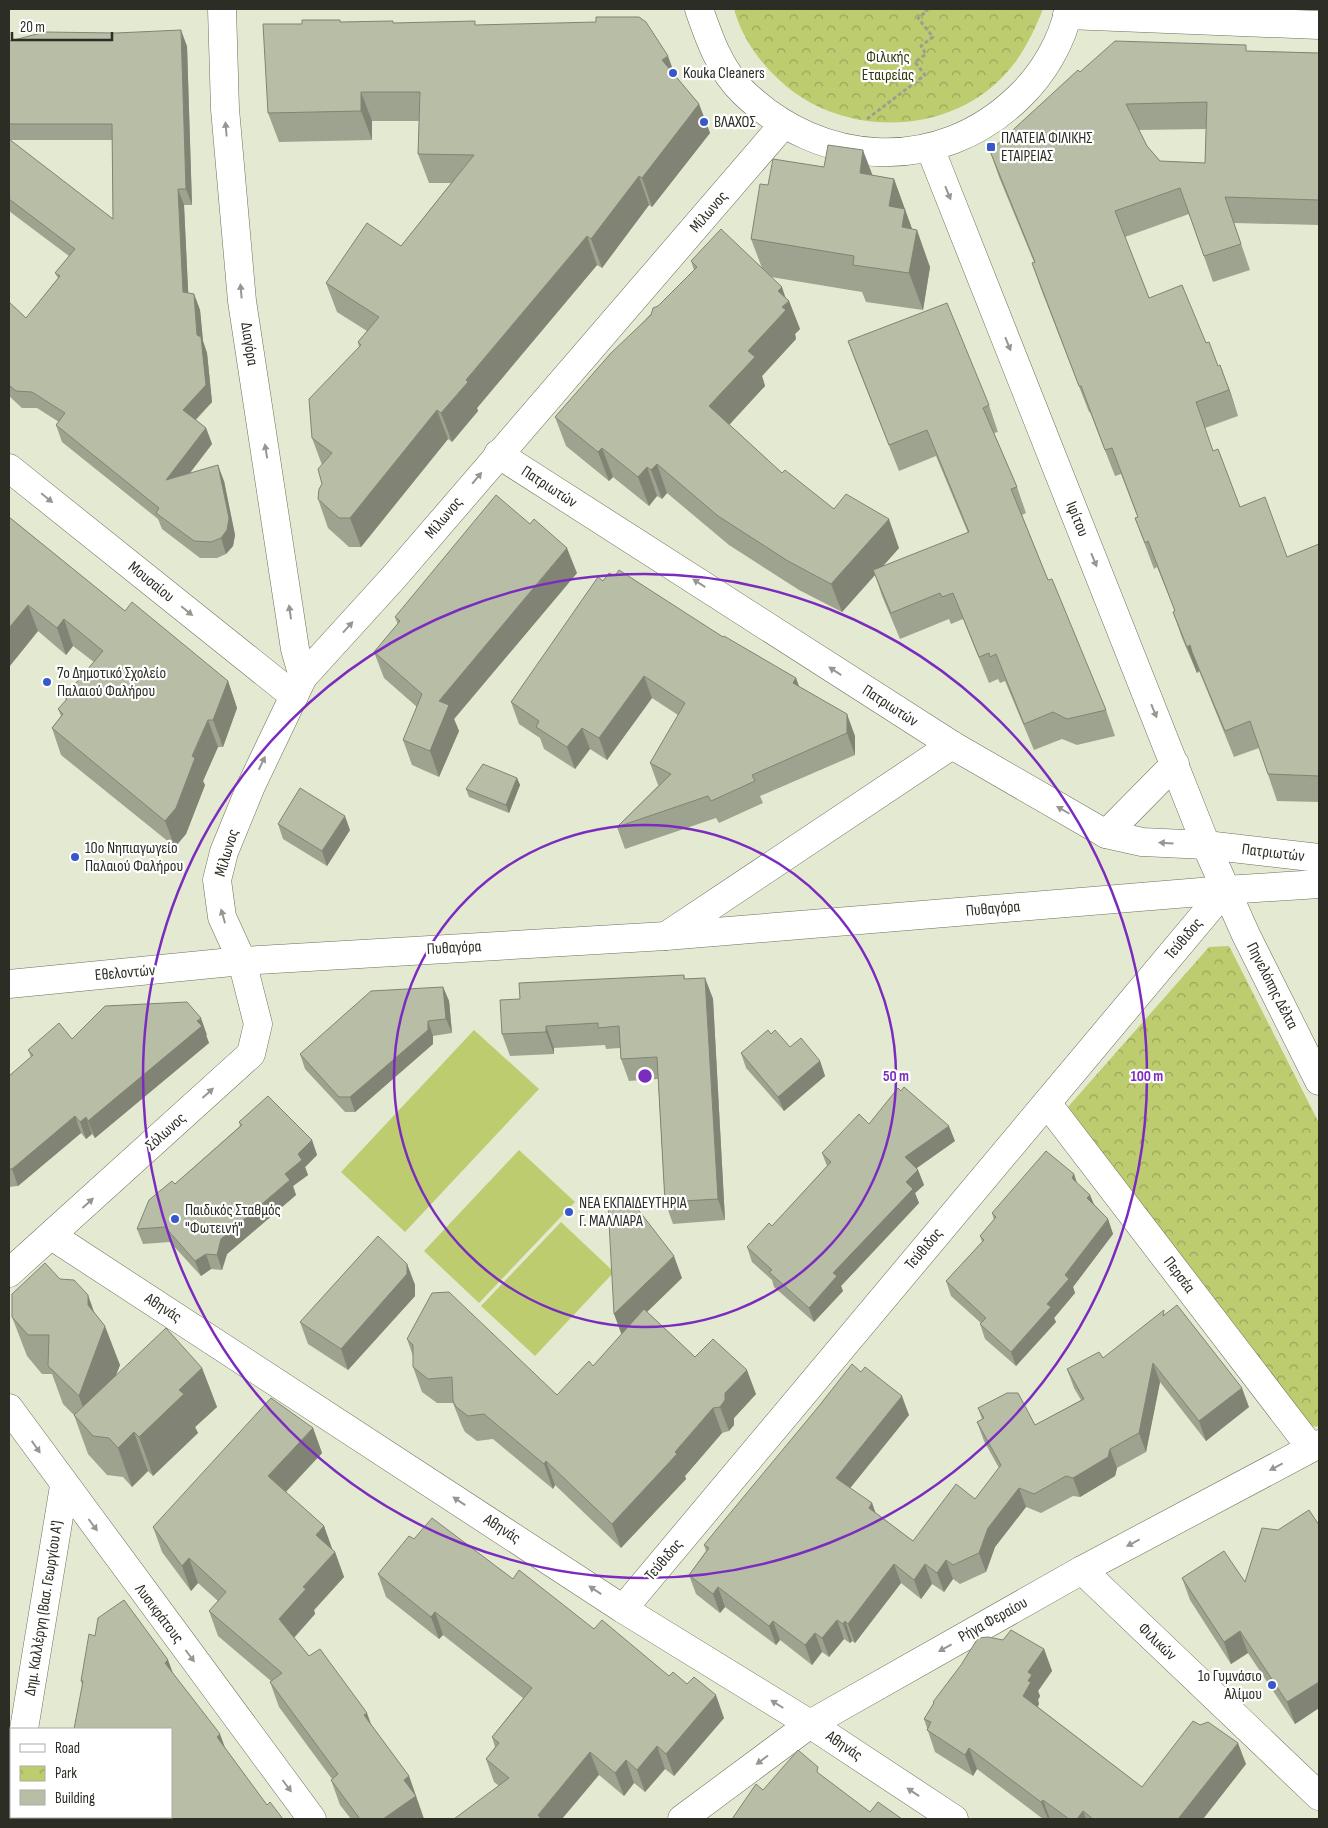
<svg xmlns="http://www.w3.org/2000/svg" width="1328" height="1828" font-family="'Sofia Sans Condensed',sans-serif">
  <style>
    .grass { fill: #bccc6f }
    .park { fill: url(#park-crowns) }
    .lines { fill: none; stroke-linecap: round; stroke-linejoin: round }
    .pedestrian-casing { stroke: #6c705b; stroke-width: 29 }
    .minor-casing { stroke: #6c705b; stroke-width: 29 }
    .tertiary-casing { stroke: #6c705b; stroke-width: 29 }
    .path { stroke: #9ca08d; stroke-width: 3; stroke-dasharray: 4 2.5; stroke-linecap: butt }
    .pedestrian { stroke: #fff; stroke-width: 28 }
    .minor { stroke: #fff; stroke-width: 28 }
    .tertiary { stroke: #fff; stroke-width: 28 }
    .wall { fill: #9ea38f; fill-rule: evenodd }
    .shaded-wall { fill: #818474 }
    .building { fill: #b8bda6; stroke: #818474; fill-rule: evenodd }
    .oneway { fill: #969692 }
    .ring { fill: none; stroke: #7b2cbf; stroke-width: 2.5 }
    .poi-dot { fill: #3758ca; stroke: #fff; stroke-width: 2 }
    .labels { text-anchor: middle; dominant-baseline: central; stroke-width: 4.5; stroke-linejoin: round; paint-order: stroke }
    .park-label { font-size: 16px; fill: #32380d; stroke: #fff }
    .poi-label { font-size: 16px; fill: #2c2e25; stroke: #fff; text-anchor: start }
    .street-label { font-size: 16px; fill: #2c2e25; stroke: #fff }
    .centre { fill: #7b2cbf; stroke: #fff; stroke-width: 2.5 }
    .ring-label { font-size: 15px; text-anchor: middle; font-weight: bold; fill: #7b2cbf; stroke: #fff; stroke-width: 4.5; stroke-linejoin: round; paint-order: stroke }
  </style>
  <defs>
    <pattern id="park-crowns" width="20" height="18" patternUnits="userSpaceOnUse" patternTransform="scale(1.25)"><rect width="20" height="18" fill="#bccc6f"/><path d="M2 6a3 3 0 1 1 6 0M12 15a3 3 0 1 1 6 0" fill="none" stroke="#99a65b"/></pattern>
  </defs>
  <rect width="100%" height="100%" fill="#e4ead1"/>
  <g class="grass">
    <polygon points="474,1030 539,1089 405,1232 341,1172"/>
    <polygon points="519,1150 575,1202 479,1303 424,1251"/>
    <polygon points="561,1222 614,1272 535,1356 481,1306"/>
  </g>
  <g class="park">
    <path d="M734,9h309c-8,20 -17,39 -30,56 -54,70 -162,75 -227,21 -24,-20 -44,-47 -52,-77z"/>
    <polygon points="1229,946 1319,1123 1319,1425 1316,1427 1303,1423 1068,1107 1209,947"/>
  </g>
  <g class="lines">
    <defs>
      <polyline id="pedestrian" points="1047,1103 1311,1448"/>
      <g id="minor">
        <polyline points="222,9 225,109 242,301 295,649 303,677"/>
        <polyline points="930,148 1206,845 1246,935 1319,1081"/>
        <polyline points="498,454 952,745 1106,834 1142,842 1206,845 1319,858"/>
        <polyline points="9,468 294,696"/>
        <polyline points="1106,834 1175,764"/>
        <polyline points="666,936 952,745"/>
        <polyline points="52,1236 623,1609 810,1724 954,1819"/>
        <polyline points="9,1273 251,1054 258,1024 242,961 222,917 217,880 224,852 251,786 303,677 394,577 783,125"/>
        <polyline points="1082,1570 1319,1796"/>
        <polyline points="623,1609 1225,890"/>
        <polyline points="24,1729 64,1486"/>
        <polyline points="9,1819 11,1806"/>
        <polyline points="682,1819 810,1724 1082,1570 1319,1444"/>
      </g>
      <g id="tertiary">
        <path d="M699,9c10,29 21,61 44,83 78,76 196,83 276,5 24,-23 43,-55 50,-88"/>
        <polyline points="1067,15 1319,25"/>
        <polyline points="9,984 242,961 666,936 1225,890 1319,884"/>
        <polyline points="9,1408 312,1819"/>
      </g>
    </defs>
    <use href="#pedestrian" class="pedestrian-casing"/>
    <use href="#minor" class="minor-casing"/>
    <use href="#tertiary" class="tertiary-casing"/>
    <polyline class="path" points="867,119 925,75 915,62 926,54 921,46 933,37 918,18 927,11 925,9"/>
    <use href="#pedestrian" class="pedestrian"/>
    <use href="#minor" class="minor"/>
    <use href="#tertiary" class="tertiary"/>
  </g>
  <g class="wall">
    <polygon points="341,22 476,25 675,76 699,104 710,133 652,207 649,205 602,268 597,265 477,408 478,411 452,442 448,439 361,547 349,547 328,528 318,499 322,484 322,465 312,438 359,347 358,342 367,331 337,312 326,283 401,246 451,183 429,183 418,154 419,121 372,121 372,140 279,142 268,113"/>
    <path d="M9,41l178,5 5,159h-8l4,88 6,1 6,16 3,31 4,12 5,49 -16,18 10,8 6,16 -22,29 34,8 11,54 -2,11 -7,8 -9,4h-17l-38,-29 -4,-10 -96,-77 -6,-17 3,-3 -22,-14h-15l-13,-12v-94l17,16 32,-40 -3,-5 14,-17 -60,-45zM9,140h103l1,79z"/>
    <path d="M1248,51l71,2v172l-85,-2 16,47 -37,12 -24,-68 -64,23 24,61 57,45 24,48 8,25 -33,12 8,23 27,56 47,50 32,-13v258l-42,-1 -18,-53 -25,9 -32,-79 -3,-7 -2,2 -15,-35 -9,-26 2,-1 -18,-44 -3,2 -19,-51h3l-17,-44 -6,2 -25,-64h-1l-48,-123 -9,-26 2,-1 -35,-85 -9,-26 90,-79zM1206,129l-1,34 -45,-2 -13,-15 -8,-16z"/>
    <polygon points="872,175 894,179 912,229 930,267 923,310 866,302 862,292 771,277 786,298 789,301 800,329 795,334 796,339 762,376 765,386 729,424 782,473 834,509 899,548 883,566 968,533 936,456 899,471 858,368 848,341 989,405 998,432 994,433 1017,487 1026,513 1022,515 1048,580 1106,710 1115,736 1077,745 1062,739 1034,750 1005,681 1000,683 998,679 989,683 963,619 951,624 949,619 900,639 882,596 875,575 842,612 799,590 729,545 667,493 662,499 657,496 649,506 613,477 609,481 566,446 555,417 658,306 694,270 691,261 762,268 751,239 768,185"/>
    <polygon points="9,517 125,611 228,681 237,708 223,747 218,747 203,781 205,785 186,834 175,847 61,755 52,728 61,716 58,709 66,701 65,696 94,662 73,646 66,655 38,631 9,667"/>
    <polygon points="577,573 454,719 459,731 439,777 412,765 403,740 417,707 384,678 374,652 398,625 395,617"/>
    <polygon points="603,581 723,637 796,678 799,687 855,736 855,755 760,796 763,803 719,823 716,818 625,849 617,827 659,785 658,785 650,763 678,715 652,698 607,760 590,749 575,769 544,749 540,738 519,724 511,702"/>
    <polygon points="517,778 520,785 509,813 469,797 466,789"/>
    <polygon points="278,824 350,830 327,866 283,839"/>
    <polygon points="684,975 685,979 705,978 713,999 725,1220 673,1224 665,1202 658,1079 629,1081 621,1059 620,1048 606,1049 605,1045 554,1048 554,1054 510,1056 502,1034 520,999"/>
    <polygon points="443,987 449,1001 452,1033 433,1036 433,1044 355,1112 345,1112 305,1069 300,1054"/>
    <polygon points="206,1035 209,1043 95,1138 92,1134 86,1139 81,1133 18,1186 9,1187 9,1076 31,1057 28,1050 72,1039 207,1035"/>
    <polygon points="790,1047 820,1061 825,1076 784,1111 746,1068 741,1053"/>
    <polygon points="239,1122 312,1140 317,1155 305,1167 308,1175 293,1186 296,1195 227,1254 222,1270 211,1269 201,1276 170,1242 143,1244 137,1229 175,1184 240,1126"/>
    <polygon points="869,1124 955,1141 917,1168 918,1170 924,1185 915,1193 919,1203 841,1286 843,1291 814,1322 774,1287 772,1280 752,1262 747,1247 772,1226 827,1166 822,1153"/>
    <polygon points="1074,1174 1077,1184 1090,1195 1094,1204 1108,1219 1113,1234 1073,1287 1075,1293 1054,1318 1056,1322 1016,1366 985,1339 980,1324 981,1323 951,1296 946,1281 982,1242 980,1236 994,1220 992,1213"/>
    <polygon points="407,1264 415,1285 415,1296 348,1370 308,1344 300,1322"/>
    <polygon points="682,1278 647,1312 695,1357 756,1394 734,1418 734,1425 729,1431 722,1433 685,1476 686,1479 621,1548 555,1485 553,1489 493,1439 477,1441 465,1432 462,1426 453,1403 437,1403 422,1392 413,1367 413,1356 407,1339 557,1395 593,1366 622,1334"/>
    <polygon points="94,1312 120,1365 115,1376 202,1368 217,1407 195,1427 198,1433 153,1476 148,1471 132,1487 123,1477 107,1475 88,1454 74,1415 63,1404 52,1374 42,1374 27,1356 12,1317"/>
    <polygon points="1165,1314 1249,1407 1206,1441 1160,1382 1146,1452 1117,1468 1115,1476 1080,1497 1073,1496 1041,1513 1026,1507 995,1547 986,1572 960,1584 953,1579 944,1592 932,1584 921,1599 901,1583 855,1643 852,1641 850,1643 844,1639 829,1657 822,1652 812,1665 780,1640 776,1645 725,1607 720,1613 696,1594 689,1575 706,1551 704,1545 861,1372 909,1415 850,1488 872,1503 875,1512 913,1541 975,1499 999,1468 984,1441 977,1422 982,1419 978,1408 1035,1425 1081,1400 1074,1388 1067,1369 1103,1358"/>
    <polygon points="313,1428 322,1453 286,1492 324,1526 332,1550 335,1552 344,1577 314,1610 315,1614 294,1638 309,1656 372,1726 409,1776 424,1819 351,1819 340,1805 331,1780 332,1779 279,1707 270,1682 271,1681 218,1636 209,1611 218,1601 198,1583 191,1591 162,1552 153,1527"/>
    <polygon points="1319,1525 1319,1708 1295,1724 1248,1653 1231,1664 1190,1600 1182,1578 1245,1582 1278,1530"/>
    <polygon points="414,1539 513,1579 669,1676 724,1718 674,1776 665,1769 645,1792 634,1783 624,1796 599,1775 499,1786 494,1782 486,1759 495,1747 492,1737 523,1698 443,1635 439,1639 386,1597 378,1574"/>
    <polygon points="1044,1649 1052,1671 1038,1691 1040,1696 1038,1700 1039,1704 1038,1707 1142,1787 1246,1764 1203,1819 1043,1819 977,1769 973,1776 935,1752 924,1719 933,1704 933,1702"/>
    <polygon points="168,1660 173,1674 226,1750 267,1805 283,1819 106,1819 98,1817 171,1817 82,1685 81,1681"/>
  </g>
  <g class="shaded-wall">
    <polygon points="181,30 187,46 192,205 186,189"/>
    <polygon points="668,56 679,86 662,60"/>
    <polygon points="361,92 372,121 372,140 361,111"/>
    <polygon points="699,104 710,133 652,207 642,178"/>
    <polygon points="863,150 877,187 860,173"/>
    <polygon points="639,176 649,205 602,268 591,239"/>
    <polygon points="894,179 915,237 917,230 930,267 923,310 909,273 889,206"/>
    <polygon points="178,189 184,205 189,308 183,292"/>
    <polygon points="587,236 597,265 477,408 478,411 452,442 441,413 466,380"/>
    <polygon points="782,287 787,302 789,301 800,329 795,334 796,339 762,376 765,386 720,435 709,406 748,351 778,291"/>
    <polygon points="194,294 200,310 203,341 207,353 212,402 189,426 183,410 197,335"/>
    <polygon points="1220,365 1230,391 1238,416 1229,390"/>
    <polygon points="437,410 448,439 361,547 350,518"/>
    <polygon points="206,428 212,444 172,496 166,480"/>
    <polygon points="602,448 613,477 609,481 598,452"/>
    <polygon points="657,464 667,493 662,499 651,470"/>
    <polygon points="218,465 224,481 235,535 233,546 226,554 221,538"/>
    <polygon points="647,467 657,496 649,506 638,477"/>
    <polygon points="889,519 899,548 842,612 831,584"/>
    <polygon points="567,548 577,573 454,719 459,731 439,777 430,751 439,701"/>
    <polygon points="28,605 38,631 9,667 9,628"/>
    <polygon points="64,619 73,646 66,655 57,628"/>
    <polygon points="1190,645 1199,671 1197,673 1187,647"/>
    <polygon points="644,676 652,698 607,760 599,738"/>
    <polygon points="796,678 804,700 793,683"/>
    <polygon points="228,681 237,708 223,747 213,720"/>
    <polygon points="847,714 855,736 855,755 847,733"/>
    <polygon points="208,720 218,747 203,781 205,785 186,834 175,847 165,821"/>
    <polygon points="582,728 590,749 575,769 567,747"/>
    <polygon points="517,778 520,785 509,813 506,805"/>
    <polygon points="345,816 350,830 327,866 322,851"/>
    <polygon points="705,978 713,999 725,1220 718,1199"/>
    <polygon points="443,987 449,1001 452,1033 446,1019"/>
    <polygon points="201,1018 207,1035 206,1035 209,1043 95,1138 88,1121"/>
    <polygon points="428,1021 433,1036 433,1044 355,1112 350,1097"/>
    <polygon points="546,1026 554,1048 554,1054 546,1032"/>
    <polygon points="820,1061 825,1076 784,1111 778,1097"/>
    <polygon points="75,1116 81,1133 18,1186 12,1169"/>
    <polygon points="86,1117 92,1134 86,1139 80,1122"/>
    <polygon points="949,1126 955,1141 911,1172 905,1157"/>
    <polygon points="312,1140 317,1155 305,1167 308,1175 293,1186 296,1195 227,1254 222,1270 217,1255 221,1239 285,1174 298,1154"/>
    <polygon points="918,1170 924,1185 915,1193 919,1203 841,1286 843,1291 814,1322 809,1308 833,1273 906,1182"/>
    <polygon points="1074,1174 1079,1189 1072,1178"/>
    <polygon points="1090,1195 1096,1210 1087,1198"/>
    <polygon points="1108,1219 1113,1234 1073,1287 1075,1293 1054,1318 1056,1322 1016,1366 1011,1352 1047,1304 1065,1275"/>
    <polygon points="206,1254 211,1269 201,1276 195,1261"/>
    <polygon points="674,1256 682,1278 622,1336 614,1314"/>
    <polygon points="407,1264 415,1285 415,1296 348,1370 341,1349"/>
    <polygon points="88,1295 102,1334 105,1326 120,1365 93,1435 79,1396 88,1305"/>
    <polygon points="1153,1363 1160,1382 1146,1452 1139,1433"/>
    <polygon points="202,1368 217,1407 195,1427 198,1433 153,1476 139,1437 179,1390"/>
    <polygon points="747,1370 756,1394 734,1418 734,1425 729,1431 720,1407 725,1393"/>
    <polygon points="1242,1388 1249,1407 1206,1441 1199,1421"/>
    <polygon points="902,1396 909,1415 843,1497 836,1478"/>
    <polygon points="713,1408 722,1433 685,1476 686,1479 621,1548 612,1524"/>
    <polygon points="313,1428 322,1453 277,1501 268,1476"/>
    <polygon points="134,1432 148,1471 132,1487 118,1448"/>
    <polygon points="1110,1449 1117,1468 1115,1476 1080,1497 1073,1478"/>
    <polygon points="546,1461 555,1485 553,1489 544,1464"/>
    <polygon points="1019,1488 1026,1507 995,1547 986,1572 979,1553 988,1528"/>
    <polygon points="872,1503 879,1522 869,1508"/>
    <polygon points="324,1526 333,1551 316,1535"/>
    <polygon points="335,1552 344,1577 314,1610 315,1614 288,1644 279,1619 303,1587"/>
    <polygon points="189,1558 198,1583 191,1591 182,1566"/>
    <polygon points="946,1560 953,1579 944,1592 937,1573"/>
    <polygon points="894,1564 901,1583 855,1643 848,1624"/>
    <polygon points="925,1564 932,1584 921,1599 914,1580"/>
    <polygon points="718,1587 725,1607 720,1613 713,1594"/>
    <polygon points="435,1612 443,1635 439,1639 431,1617"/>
    <polygon points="837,1620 844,1639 829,1657 822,1638"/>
    <polygon points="773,1621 780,1640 776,1645 769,1626"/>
    <polygon points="845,1621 852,1641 850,1643 843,1624"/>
    <polygon points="1240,1631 1248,1653 1231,1664 1224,1642"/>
    <polygon points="815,1633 822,1652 812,1665 805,1645"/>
    <polygon points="1044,1649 1052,1671 1038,1691 1040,1696 1038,1700 1039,1704 1031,1717 1023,1696 1028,1681 1028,1672"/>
    <polygon points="168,1660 181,1695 165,1663"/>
    <polygon points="1319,1682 1319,1708 1295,1724 1287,1702"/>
    <polygon points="716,1695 724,1718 674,1776 666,1754"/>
    <polygon points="367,1713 376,1738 364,1715"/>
    <polygon points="220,1734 233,1769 217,1737"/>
    <polygon points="1238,1743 1246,1764 1203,1819 1178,1819"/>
    <polygon points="657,1746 665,1769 645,1792 637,1770"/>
    <polygon points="969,1748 977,1769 973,1776 965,1755"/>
    <polygon points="590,1752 599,1775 562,1819 539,1819 538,1815"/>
    <polygon points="626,1760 634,1783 624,1796 615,1773"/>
    <polygon points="409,1776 424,1819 383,1819 404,1780"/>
    <polygon points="1043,1800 1050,1819 1048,1819 1041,1802"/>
    <polygon points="1083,1811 1086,1819 1077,1819"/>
  </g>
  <g class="building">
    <polygon points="596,17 639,17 646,22 668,56 662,60 699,104 642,178 639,176 591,239 587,236 466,380 468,382 441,413 437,410 350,518 339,518 318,499 319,489 322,484 318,469 332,453 312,438 309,399 361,345 358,342 379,317 326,283 367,223 401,246 474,155 418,154 420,92 361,92 361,111 268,113 263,24 302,24 302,20 340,20 340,22 393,21 393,23 475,21 475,25 596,22"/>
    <polygon points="181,30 186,189 178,189 183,292 194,294 197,335 201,337 206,385 183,410 206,428 166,480 218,465 229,518 227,530 221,538 211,542 194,541 156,513 159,508 56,425 65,413 32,392 16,391 9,385 9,302 26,318 60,276 55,273 75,249 9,199 9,139 113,219 112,124 9,124 9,41 10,41 45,32 116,33"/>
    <path d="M1115,41l131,4v6l73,2v147l-94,-3 16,47 -37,12 -24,-68 -65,23 34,87 33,-13 24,58 3,-1 9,24 2,-1 9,25 -33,12 17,49 5,-2 22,58 25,-10 22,60 32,-13v232l-51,-2 -18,-53 -25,10 -33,-79 -2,-7 -3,2 -14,-35 2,-1 -27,-70 -3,2 -10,-25 3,-1 -26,-69 -7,2 -24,-64h-2l-47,-123 3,-1 -45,-111 88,-81 2,2zM1207,102l-2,61 -45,-2 -13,-15 -21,-42z"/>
    <polygon points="828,145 863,150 860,173 894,179 889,206 905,209 902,227 917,230 909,273 853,265 854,256 751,239 760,184 768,185 773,159 824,167"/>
    <polygon points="721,229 782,287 778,291 789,301 782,307 786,310 748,351 755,357 709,406 782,473 785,470 834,509 846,494 889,519 831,584 788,561 718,516 657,464 651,470 647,467 638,477 602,448 598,452 555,417 611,353 651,315 653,308 658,306 697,267 691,261"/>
    <polygon points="947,303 989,405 983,408 1017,487 1011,489 1048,580 1052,579 1106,710 1067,719 1053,712 1024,724 996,654 990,657 989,653 979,657 953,593 942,597 940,593 891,613 873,570 969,532 927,430 889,445 848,341"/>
    <polygon points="496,495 530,524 534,519 567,548 439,701 449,705 430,751 403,740 422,694 374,652 400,621 395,617"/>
    <polygon points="9,517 125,611 132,602 228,681 213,720 208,720 192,756 195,758 176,808 165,821 52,728 63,714 58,709 67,699 65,696 103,651 64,619 57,628 28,605 9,628"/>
    <polygon points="619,570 723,637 724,636 796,678 793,683 847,714 847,733 752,775 755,781 711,801 708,796 617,827 671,774 650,763 685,703 644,676 599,738 582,728 567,747 536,727 539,721 511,702 598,577 603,581 609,573 615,576"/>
    <polygon points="483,764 517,778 506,805 466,789"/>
    <polygon points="300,788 345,816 322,851 278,824"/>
    <polygon points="684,975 684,979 705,978 718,1199 665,1202 657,1057 621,1059 619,1026 598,1028 598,1023 546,1026 546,1032 502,1034 500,1000 520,999 519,983"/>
    <polygon points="443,987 446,1019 428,1021 428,1030 350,1097 339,1097 300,1054 371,991"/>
    <polygon points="187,1002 201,1018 197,1021 202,1026 88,1121 86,1117 80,1122 75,1116 12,1169 9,1169 9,1076 33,1055 28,1050 59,1023 72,1039 105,1006"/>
    <polygon points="768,1030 771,1034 775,1030 790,1047 801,1038 820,1061 778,1097 741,1053"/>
    <polygon points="904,1087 949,1126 905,1157 918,1170 906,1182 913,1189 833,1273 837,1276 809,1308 769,1272 772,1270 747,1247 769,1223 772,1226 831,1162 822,1153 859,1114 869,1124 898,1088 901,1091"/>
    <polygon points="268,1096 312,1140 298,1154 302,1160 285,1174 290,1180 221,1239 217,1255 206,1254 195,1261 165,1227 137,1229 149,1200 172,1181 175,1184 242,1125 239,1122"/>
    <polygon points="1046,1151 1074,1174 1072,1178 1090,1195 1087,1198 1108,1219 1065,1275 1069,1279 1047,1304 1051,1307 1011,1352 980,1324 986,1318 946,1281 984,1240 980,1236 996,1217 992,1213"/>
    <polygon points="633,1203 674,1256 614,1314 608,1204"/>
    <polygon points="378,1236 407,1264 407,1274 341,1349 300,1322"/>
    <polygon points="45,1263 60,1279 74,1280 88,1295 88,1305 105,1326 79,1396 48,1366 49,1335 28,1335 12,1317 12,1294"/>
    <polygon points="449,1292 557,1395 589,1361 593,1366 644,1309 695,1357 713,1339 747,1370 725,1393 725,1400 720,1407 713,1408 675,1452 677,1454 612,1524 546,1461 544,1464 484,1414 468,1416 456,1407 453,1401 452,1377 428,1379 413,1367 413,1345 407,1339 432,1293"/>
    <polygon points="1177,1305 1242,1388 1199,1421 1153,1363 1139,1433 1110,1449 1108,1457 1073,1478 1066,1476 1034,1494 1019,1488 988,1528 979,1553 953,1565 946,1560 937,1573 925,1564 914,1580 894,1564 848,1624 845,1621 843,1624 837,1620 822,1638 815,1633 805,1645 773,1621 769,1626 718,1587 713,1594 689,1575 709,1548 704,1545 717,1529 819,1406 852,1364 861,1372 865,1367 902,1396 836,1478 872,1503 869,1508 913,1541 956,1484 975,1499 1001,1465 977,1422 984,1418 978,1408 1007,1393 1018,1393 1035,1425 1084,1399 1067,1369 1099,1352 1103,1358 1164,1310 1163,1316"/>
    <polygon points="166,1328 202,1368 179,1390 184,1394 139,1437 134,1432 118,1448 109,1438 93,1436 74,1415"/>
    <polygon points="271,1398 313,1428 268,1476 324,1526 316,1535 335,1552 303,1587 306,1589 279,1619 309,1656 320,1649 367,1713 364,1715 409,1776 404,1780 416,1796 383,1819 360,1819 331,1780 338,1774 270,1682 282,1673 209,1611 226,1592 189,1558 182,1566 153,1527"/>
    <polygon points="1309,1510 1319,1525 1319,1682 1287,1702 1240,1631 1224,1642 1182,1578 1224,1551 1245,1582 1262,1528 1278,1530"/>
    <polygon points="432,1518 513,1579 519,1570 594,1629 602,1620 669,1676 673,1672 687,1684 694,1677 716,1695 666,1754 657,1746 637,1770 626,1760 615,1773 590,1752 538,1815 541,1819 454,1819 509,1778 486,1759 499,1743 492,1737 532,1688 435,1612 431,1617 378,1574 409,1536 414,1539"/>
    <polygon points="124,1600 168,1660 165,1663 220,1734 217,1737 267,1805 270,1802 283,1819 152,1819 150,1817 171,1817 171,1729 74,1729 83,1681 81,1681 89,1634 95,1636 98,1618"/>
    <polygon points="1011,1630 1044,1649 1028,1672 1032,1675 1028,1681 1031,1682 1023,1696 1142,1787 1193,1721 1200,1725 1208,1722 1238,1743 1178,1819 1093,1819 1083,1811 1077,1819 1069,1819 1043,1800 1041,1802 969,1748 965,1755 927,1730 931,1722 924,1719 934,1703 933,1702 961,1665 978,1638 988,1637 1003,1640"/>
    <polygon points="798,1750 818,1767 817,1772 870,1812 878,1802 902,1819 732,1819 756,1784 763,1790"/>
  </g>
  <defs><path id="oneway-solid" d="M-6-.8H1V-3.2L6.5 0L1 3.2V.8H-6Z" transform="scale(1.25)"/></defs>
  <g class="oneway">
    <use href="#oneway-solid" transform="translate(226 129) rotate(-95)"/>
    <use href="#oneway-solid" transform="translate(948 193) rotate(68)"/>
    <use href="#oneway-solid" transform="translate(241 291) rotate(-95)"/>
    <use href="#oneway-solid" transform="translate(1008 344) rotate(68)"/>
    <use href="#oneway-solid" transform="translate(266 451) rotate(-99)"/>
    <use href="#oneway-solid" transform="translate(477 478) rotate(-50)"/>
    <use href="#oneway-solid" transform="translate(47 498) rotate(39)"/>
    <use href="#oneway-solid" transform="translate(1094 560) rotate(68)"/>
    <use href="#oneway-solid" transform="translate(699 583) rotate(-147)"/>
    <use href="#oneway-solid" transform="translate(187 611) rotate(39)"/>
    <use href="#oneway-solid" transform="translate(290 612) rotate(-98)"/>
    <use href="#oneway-solid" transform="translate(348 627) rotate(-48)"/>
    <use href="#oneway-solid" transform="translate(835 671) rotate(-147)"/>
    <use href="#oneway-solid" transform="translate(1154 711) rotate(68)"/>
    <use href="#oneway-solid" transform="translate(262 763) rotate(-64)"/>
    <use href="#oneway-solid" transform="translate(1063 810) rotate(-150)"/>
    <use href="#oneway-solid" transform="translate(1166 843) rotate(-177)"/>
    <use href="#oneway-solid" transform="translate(223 916) rotate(-106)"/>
    <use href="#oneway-solid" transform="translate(208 1093) rotate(-42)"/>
    <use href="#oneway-solid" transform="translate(88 1203) rotate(-42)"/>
    <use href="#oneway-solid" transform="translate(36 1447) rotate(55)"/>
    <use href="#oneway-solid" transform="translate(1276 1467) rotate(152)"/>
    <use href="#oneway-solid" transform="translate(459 1501) rotate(-147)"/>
    <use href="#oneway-solid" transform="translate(93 1525) rotate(53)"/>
    <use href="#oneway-solid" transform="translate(1133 1543) rotate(152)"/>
    <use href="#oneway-solid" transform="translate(595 1590) rotate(-147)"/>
    <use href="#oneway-solid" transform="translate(945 1648) rotate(151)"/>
    <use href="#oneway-solid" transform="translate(190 1656) rotate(53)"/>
    <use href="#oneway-solid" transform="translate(777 1704) rotate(-148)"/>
    <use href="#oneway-solid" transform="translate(762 1760) rotate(143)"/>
    <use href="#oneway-solid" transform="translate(287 1786) rotate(53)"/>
    <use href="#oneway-solid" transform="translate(913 1792) rotate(-146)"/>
  </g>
  <g class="ring">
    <circle cx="645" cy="1076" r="251"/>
    <circle cx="645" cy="1076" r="502"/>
  </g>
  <g class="poi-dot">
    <circle cx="673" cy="73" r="5"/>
    <circle cx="704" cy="122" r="5"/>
    <rect x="986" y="142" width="10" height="10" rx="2.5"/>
    <circle cx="47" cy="682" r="5"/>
    <circle cx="75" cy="857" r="5"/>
    <circle cx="569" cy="1212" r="5"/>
    <circle cx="175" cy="1219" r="5"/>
    <circle cx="1272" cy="1685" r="5"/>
  </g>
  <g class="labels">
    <g class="park-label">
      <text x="888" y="57">Φιλικής<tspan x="888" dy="18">Εταιρείας</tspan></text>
    </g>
    <g class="poi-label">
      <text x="683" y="73">Kouka Cleaners</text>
      <text x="714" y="122">ΒΛΑΧΟΣ</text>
      <text x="1001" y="138">ΠΛΑΤΕΙΑ ΦΙΛΙΚΗΣ<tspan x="1001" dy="18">ΕΤΑΙΡΕΙΑΣ</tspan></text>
      <text x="57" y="673">7ο Δημοτικό Σχολείο<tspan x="57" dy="18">Παλαιού Φαλήρου</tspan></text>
      <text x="85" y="848">10ο Νηπιαγωγείο<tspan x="85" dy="18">Παλαιού Φαλήρου</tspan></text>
      <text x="579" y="1203">ΝΕΑ ΕΚΠΑΙΔΕΥΤΗΡΙΑ<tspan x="579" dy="18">Γ. ΜΑΛΛΙΑΡΑ</tspan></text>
      <text x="185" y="1210">Παιδικός Σταθμός<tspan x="185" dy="18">"Φωτεινή"</tspan></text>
      <text x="1262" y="1676" text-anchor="end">1ο Γυμνάσιο<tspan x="1262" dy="18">Αλίμου</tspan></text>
    </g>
    <g class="street-label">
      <text transform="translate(709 212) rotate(-49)">Μίλωνος</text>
      <text transform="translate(249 344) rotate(81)">Διαγόρα</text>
      <text transform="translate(549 487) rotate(33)">Πατριωτών</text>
      <text transform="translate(444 518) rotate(-50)">Μίλωνος</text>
      <text transform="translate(1077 519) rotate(68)">Ιφίτου</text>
      <text transform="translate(151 582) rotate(39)">Μουσαίου</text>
      <text transform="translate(890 706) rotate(33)">Πατριωτών</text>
      <text transform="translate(227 853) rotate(-73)">Μίλωνος</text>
      <text transform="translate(1273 853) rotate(7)">Πατριωτών</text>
      <text transform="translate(993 909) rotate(-5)">Πυθαγόρα</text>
      <text transform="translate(1184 939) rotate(-50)">Τεύθιδος</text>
      <text transform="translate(454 948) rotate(-3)">Πυθαγόρα</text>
      <text transform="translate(125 973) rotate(-5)">Εθελοντών</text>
      <text transform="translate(1272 986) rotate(63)">Πηνελόπης Δέλτα</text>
      <text transform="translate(166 1132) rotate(-42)">Σόλωνος</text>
      <text transform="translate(924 1249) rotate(-50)">Τεύθιδος</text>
      <text transform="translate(1179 1275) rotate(53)">Περσέα</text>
      <text transform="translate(163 1308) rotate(33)">Αθηνάς</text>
      <text transform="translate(502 1529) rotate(33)">Αθηνάς</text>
      <text transform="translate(664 1560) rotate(-50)">Τεύθιδος</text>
      <text transform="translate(44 1608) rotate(-81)">Δημ. Καλλέργη (Βασ. Γεωργίου Α')</text>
      <text transform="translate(159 1614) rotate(53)">Λυσικράτους</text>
      <text transform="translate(993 1620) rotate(-29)">Ρήγα Φεραίου</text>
      <text transform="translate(1157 1642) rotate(44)">Φιλικών</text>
      <text transform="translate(844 1746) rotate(34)">Αθηνάς</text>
    </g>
  </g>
  <circle cx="645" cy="1076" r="8" class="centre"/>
  <g class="ring-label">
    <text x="896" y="1081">50 m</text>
    <text x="1147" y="1081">100 m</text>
  </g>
  <rect width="1328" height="1828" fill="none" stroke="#2c2e25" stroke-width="20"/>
  <rect x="10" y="1728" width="162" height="90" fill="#ffffff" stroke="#ababa8"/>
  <rect x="20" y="1744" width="25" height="8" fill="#ffffff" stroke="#ababa8"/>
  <text x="55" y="1753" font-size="15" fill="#2c2e25">Road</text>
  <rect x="20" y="1766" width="25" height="15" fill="url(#park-crowns)" stroke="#ababa8"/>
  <text x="55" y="1778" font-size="15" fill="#2c2e25">Park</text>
  <rect x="20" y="1790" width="25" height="15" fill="#b8bda6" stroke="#ababa8"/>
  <text x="55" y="1803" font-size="15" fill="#2c2e25">Building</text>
  <path d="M12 32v8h100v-8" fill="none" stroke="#2c2e25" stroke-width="2.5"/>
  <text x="20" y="32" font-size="15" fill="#2c2e25" stroke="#ffffff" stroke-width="4" paint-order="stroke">20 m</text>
</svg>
